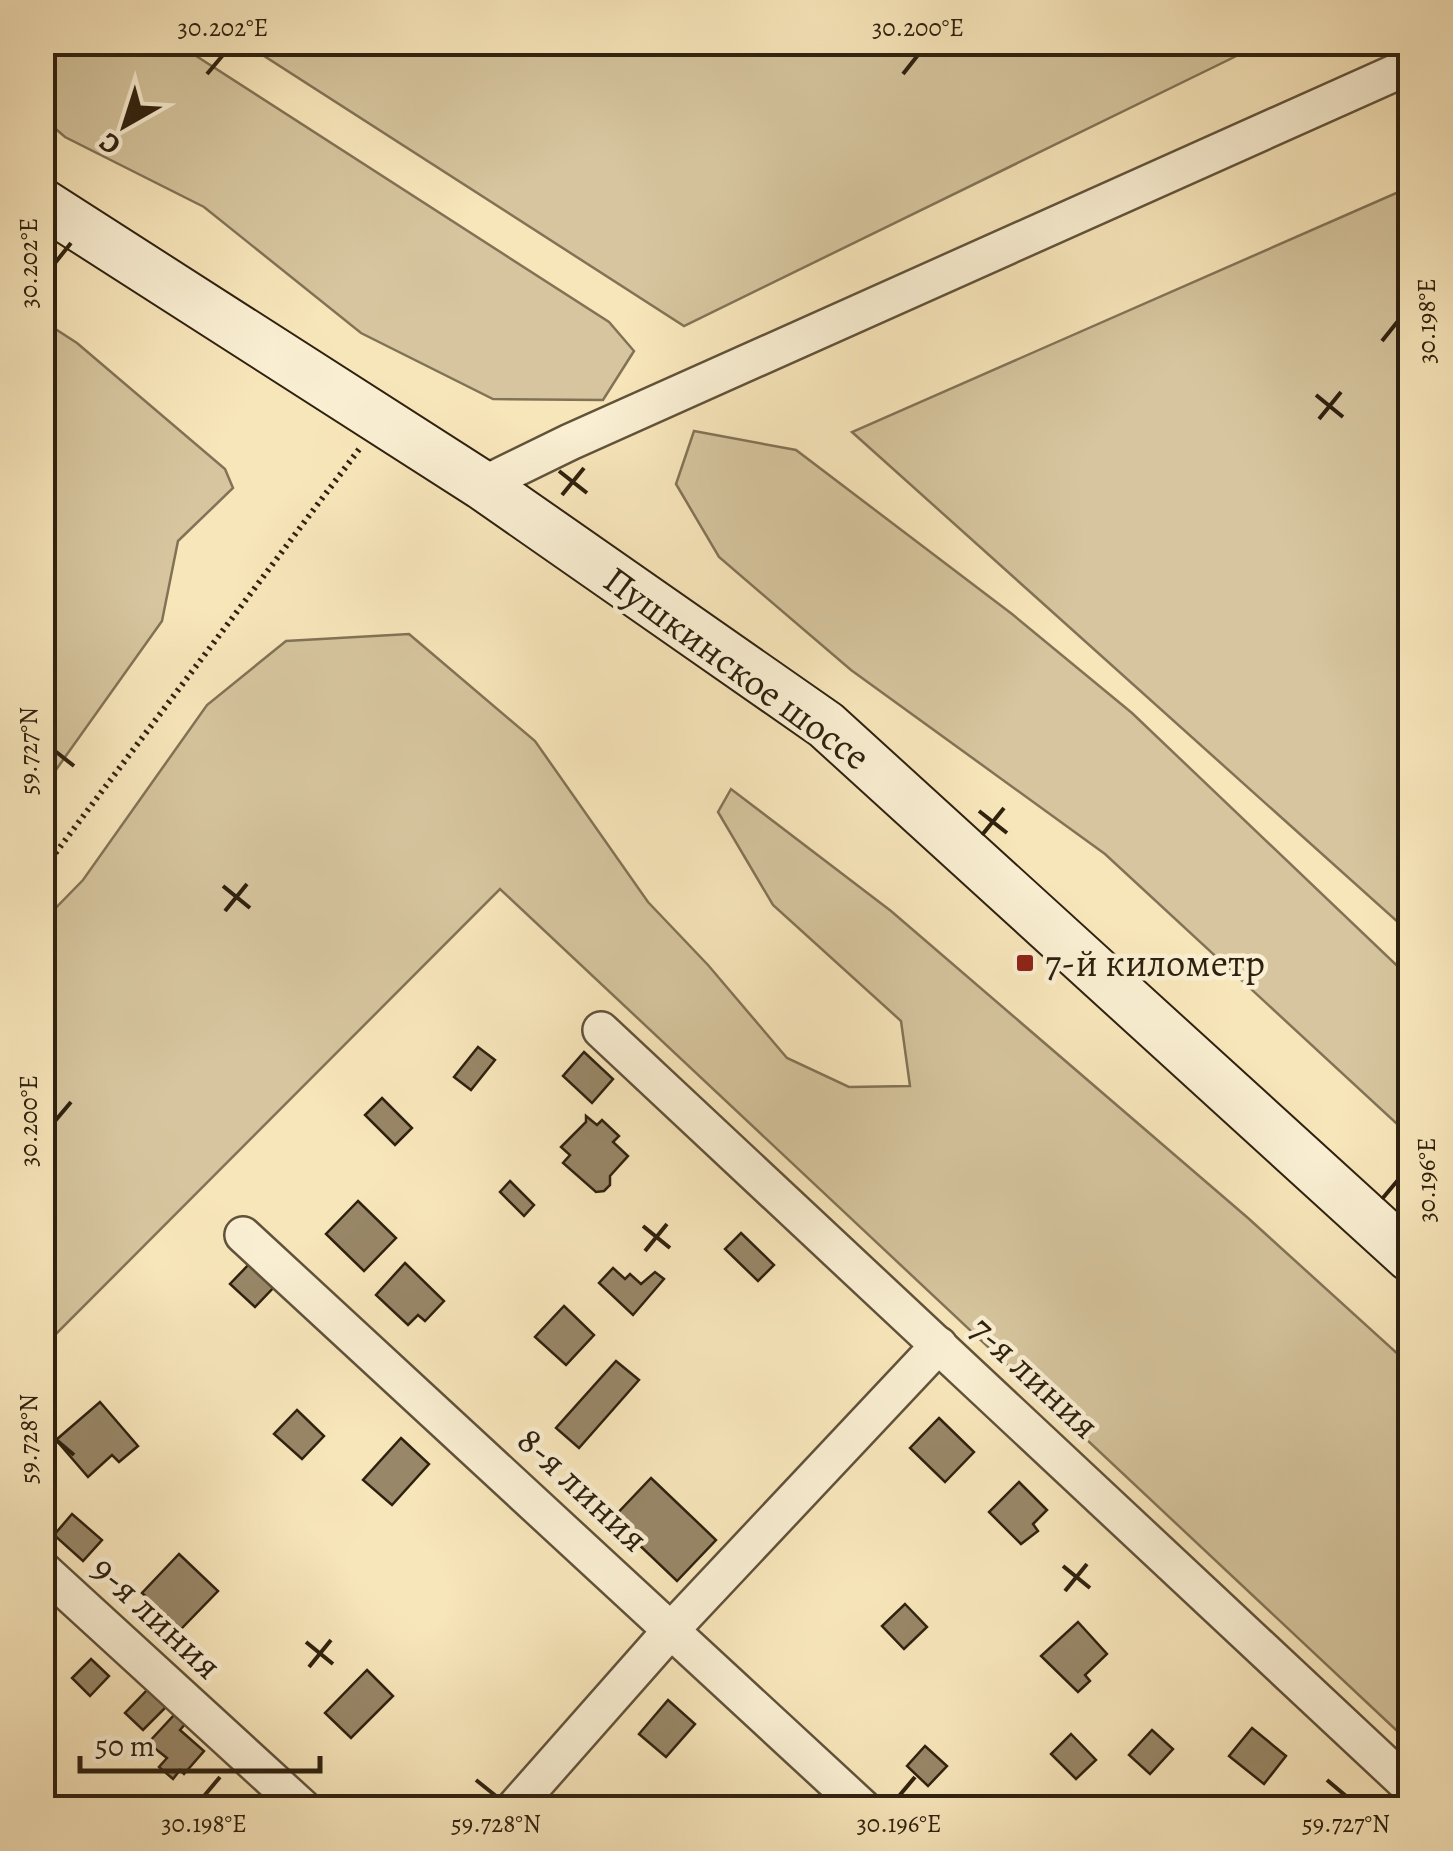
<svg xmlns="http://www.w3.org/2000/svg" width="1453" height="1851" font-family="Alegreya,serif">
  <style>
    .green { fill: #d6c59e; stroke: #827356; stroke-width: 2.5 }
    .building { fill: #988768; stroke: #2f210f; stroke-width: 2.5 }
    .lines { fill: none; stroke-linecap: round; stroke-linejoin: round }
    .street-casing { stroke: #61523a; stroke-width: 40 }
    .secondary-casing { stroke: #2f210f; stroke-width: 52 }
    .path { stroke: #2f210f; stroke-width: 6; stroke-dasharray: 2.5 5; stroke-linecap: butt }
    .street { stroke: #faefd3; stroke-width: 35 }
    .secondary { stroke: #faefd3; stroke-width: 48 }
    .ticks { fill: none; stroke: #2f210f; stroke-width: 4 }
    .poi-dot { fill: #8f2418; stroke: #faefd3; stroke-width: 4 }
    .labels { text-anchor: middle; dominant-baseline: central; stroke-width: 9; stroke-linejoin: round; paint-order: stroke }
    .street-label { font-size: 38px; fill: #2f210f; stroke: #faefd3 }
    .poi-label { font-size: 38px; fill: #2f210f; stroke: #faefd3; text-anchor: start }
    .neatline { fill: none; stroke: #2f210f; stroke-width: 4 }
    .ticks-label { font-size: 25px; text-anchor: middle; fill: #2f210f }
  </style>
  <rect width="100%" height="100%" fill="#f8e6bb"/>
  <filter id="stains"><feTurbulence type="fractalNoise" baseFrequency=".002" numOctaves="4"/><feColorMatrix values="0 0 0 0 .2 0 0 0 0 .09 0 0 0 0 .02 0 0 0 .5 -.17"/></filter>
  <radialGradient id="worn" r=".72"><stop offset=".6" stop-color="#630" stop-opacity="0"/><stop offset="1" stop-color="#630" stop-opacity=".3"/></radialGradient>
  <g class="green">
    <polygon points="43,42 176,43 609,322 634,351 603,400 493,399 361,333 204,207 65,137 43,118"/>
    <polygon points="244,43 1263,43 684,326"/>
    <polygon points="1410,187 1410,933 852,432"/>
    <polygon points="43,321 77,343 225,469 233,488 178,541 162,621 43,788"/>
    <polygon points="694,431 796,450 1012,614 1132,713 1410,978 1410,1136 1105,854 851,670 719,557 676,484"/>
    <polygon points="409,634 535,741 648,902 708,965 787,1058 849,1087 910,1086 901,1021 773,905 718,812 731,789 891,911 1248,1218 1410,1365 1410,1743 500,889 43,1347 43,921 83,880 207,705 286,641"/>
  </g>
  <g class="building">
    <polygon points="478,1047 495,1060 471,1090 454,1077"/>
    <polygon points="584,1052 613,1079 592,1103 563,1076"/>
    <polygon points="382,1098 412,1128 395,1145 365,1115"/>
    <polygon points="586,1116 597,1125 602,1120 619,1136 613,1142 628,1156 610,1176 610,1185 604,1191 596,1192 563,1163 570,1155 561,1147 586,1122"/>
    <polygon points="510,1181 534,1205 524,1216 500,1192"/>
    <polygon points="358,1201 396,1238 364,1271 326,1234"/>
    <polygon points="741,1233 774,1265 758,1281 725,1249"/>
    <polygon points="252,1261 276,1285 255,1307 230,1284"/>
    <polygon points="405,1263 444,1301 425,1321 418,1315 408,1325 376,1295"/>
    <polygon points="613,1268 625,1279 630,1274 641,1284 655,1272 664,1279 633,1315 599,1283"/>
    <polygon points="564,1306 594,1335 566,1365 535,1337"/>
    <polygon points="616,1361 639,1380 579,1448 556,1428"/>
    <polygon points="100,1402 138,1446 119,1462 112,1455 88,1477 56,1440"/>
    <polygon points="297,1410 324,1436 302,1459 274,1434"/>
    <polygon points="939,1418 974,1452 945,1482 910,1448"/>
    <polygon points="401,1438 429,1464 392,1505 363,1480"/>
    <polygon points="651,1478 716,1540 677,1581 612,1519"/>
    <polygon points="1019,1482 1047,1510 1033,1524 1038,1531 1021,1544 989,1512"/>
    <polygon points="72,1514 102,1540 83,1561 54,1535"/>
    <polygon points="179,1554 218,1591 181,1629 142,1593"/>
    <polygon points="905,1604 927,1627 904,1649 882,1626"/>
    <polygon points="1078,1622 1107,1654 1085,1675 1090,1681 1078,1692 1041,1656"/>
    <polygon points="91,1659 109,1676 90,1696 72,1678"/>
    <polygon points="367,1670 393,1696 351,1738 325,1713"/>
    <polygon points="149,1688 167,1706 143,1730 125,1713"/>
    <polygon points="668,1700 695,1724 666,1757 639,1734"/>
    <polygon points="175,1714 186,1723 180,1730 204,1751 184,1774 180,1770 173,1779 159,1767 167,1758 148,1743"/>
    <polygon points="1252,1728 1286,1756 1264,1784 1229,1756"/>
    <polygon points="1152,1730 1173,1749 1150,1774 1129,1755"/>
    <polygon points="1071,1734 1096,1760 1076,1779 1051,1754"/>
    <polygon points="925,1746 947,1766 928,1786 907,1766"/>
  </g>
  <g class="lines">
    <defs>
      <g id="street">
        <polyline points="482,485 570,442 1410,66"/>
        <polyline points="601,1030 1410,1787"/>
        <polyline points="243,1235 863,1808"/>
        <polyline points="42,1569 303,1808"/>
        <polyline points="514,1808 672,1629 939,1345"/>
      </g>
      <polyline id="secondary" points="42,203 482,485 826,725 1410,1257"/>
    </defs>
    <use href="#street" class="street-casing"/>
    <use href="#secondary" class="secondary-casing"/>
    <polyline class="path" points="42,871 360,448"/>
    <use href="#street" class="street"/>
    <use href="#secondary" class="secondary"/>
  </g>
  <path class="ticks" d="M207,74l16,-19M903,74l15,-19M55,263l16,-20M1382,341l16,-20M1316,395l27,22M1319,419l22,-27M559,471l28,22M562,495l22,-27M55,751l19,15M979,811l28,22M982,835l22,-27M223,886l27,22M225,911l22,-27M55,1121l16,-19M1382,1199l16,-19M643,1226l27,22M645,1251l22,-27M55,1439l19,16M1063,1566l27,22M1065,1591l22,-27M306,1642l27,22M309,1667l22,-27M476,1780l20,16M1327,1780l19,16M204,1796l16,-19M899,1796l16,-19"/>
  <rect class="poi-dot" x="1015" y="953" width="20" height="20" rx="5"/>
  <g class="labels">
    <g class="street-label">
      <text transform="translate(737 668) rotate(36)">Пушкинское шоссе</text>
      <text transform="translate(1035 1377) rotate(43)">7-я линия</text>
      <text transform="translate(583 1489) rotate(43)">8-я линия</text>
      <text transform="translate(157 1617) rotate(43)">9-я линия</text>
    </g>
    <g class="poi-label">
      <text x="1045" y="963">7-й километр</text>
    </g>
  </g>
  <rect width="1453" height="1851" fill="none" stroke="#f8e6bb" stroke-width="110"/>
  <g transform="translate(125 125) rotate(219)" stroke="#faefd3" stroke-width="8" paint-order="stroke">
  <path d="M0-8L18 38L0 25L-18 38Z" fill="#2f210f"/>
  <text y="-15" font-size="28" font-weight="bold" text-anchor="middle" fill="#2f210f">С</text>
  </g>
  <path d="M80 1756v15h240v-15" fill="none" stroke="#2f210f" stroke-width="5"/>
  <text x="95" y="1756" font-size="30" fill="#2f210f" stroke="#faefd3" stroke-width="8" paint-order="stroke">50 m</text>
  <rect x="55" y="55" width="1343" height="1741" class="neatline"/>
  <g class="ticks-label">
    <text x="223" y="36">30.202°E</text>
    <text x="918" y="36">30.200°E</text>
    <text transform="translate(28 263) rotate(-90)" y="9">30.202°E</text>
    <text transform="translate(1426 321) rotate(-90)" y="9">30.198°E</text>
    <text transform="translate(28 751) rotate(-90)" y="9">59.727°N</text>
    <text transform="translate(28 1121) rotate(-90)" y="9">30.200°E</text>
    <text transform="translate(1426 1180) rotate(-90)" y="9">30.196°E</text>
    <text transform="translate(28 1439) rotate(-90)" y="9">59.728°N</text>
    <text x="204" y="1832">30.198°E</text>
    <text x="496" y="1832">59.728°N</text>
    <text x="899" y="1832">30.196°E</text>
    <text x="1346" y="1832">59.727°N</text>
  </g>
  <rect width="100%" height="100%" filter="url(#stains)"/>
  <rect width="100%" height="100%" fill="url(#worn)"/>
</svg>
